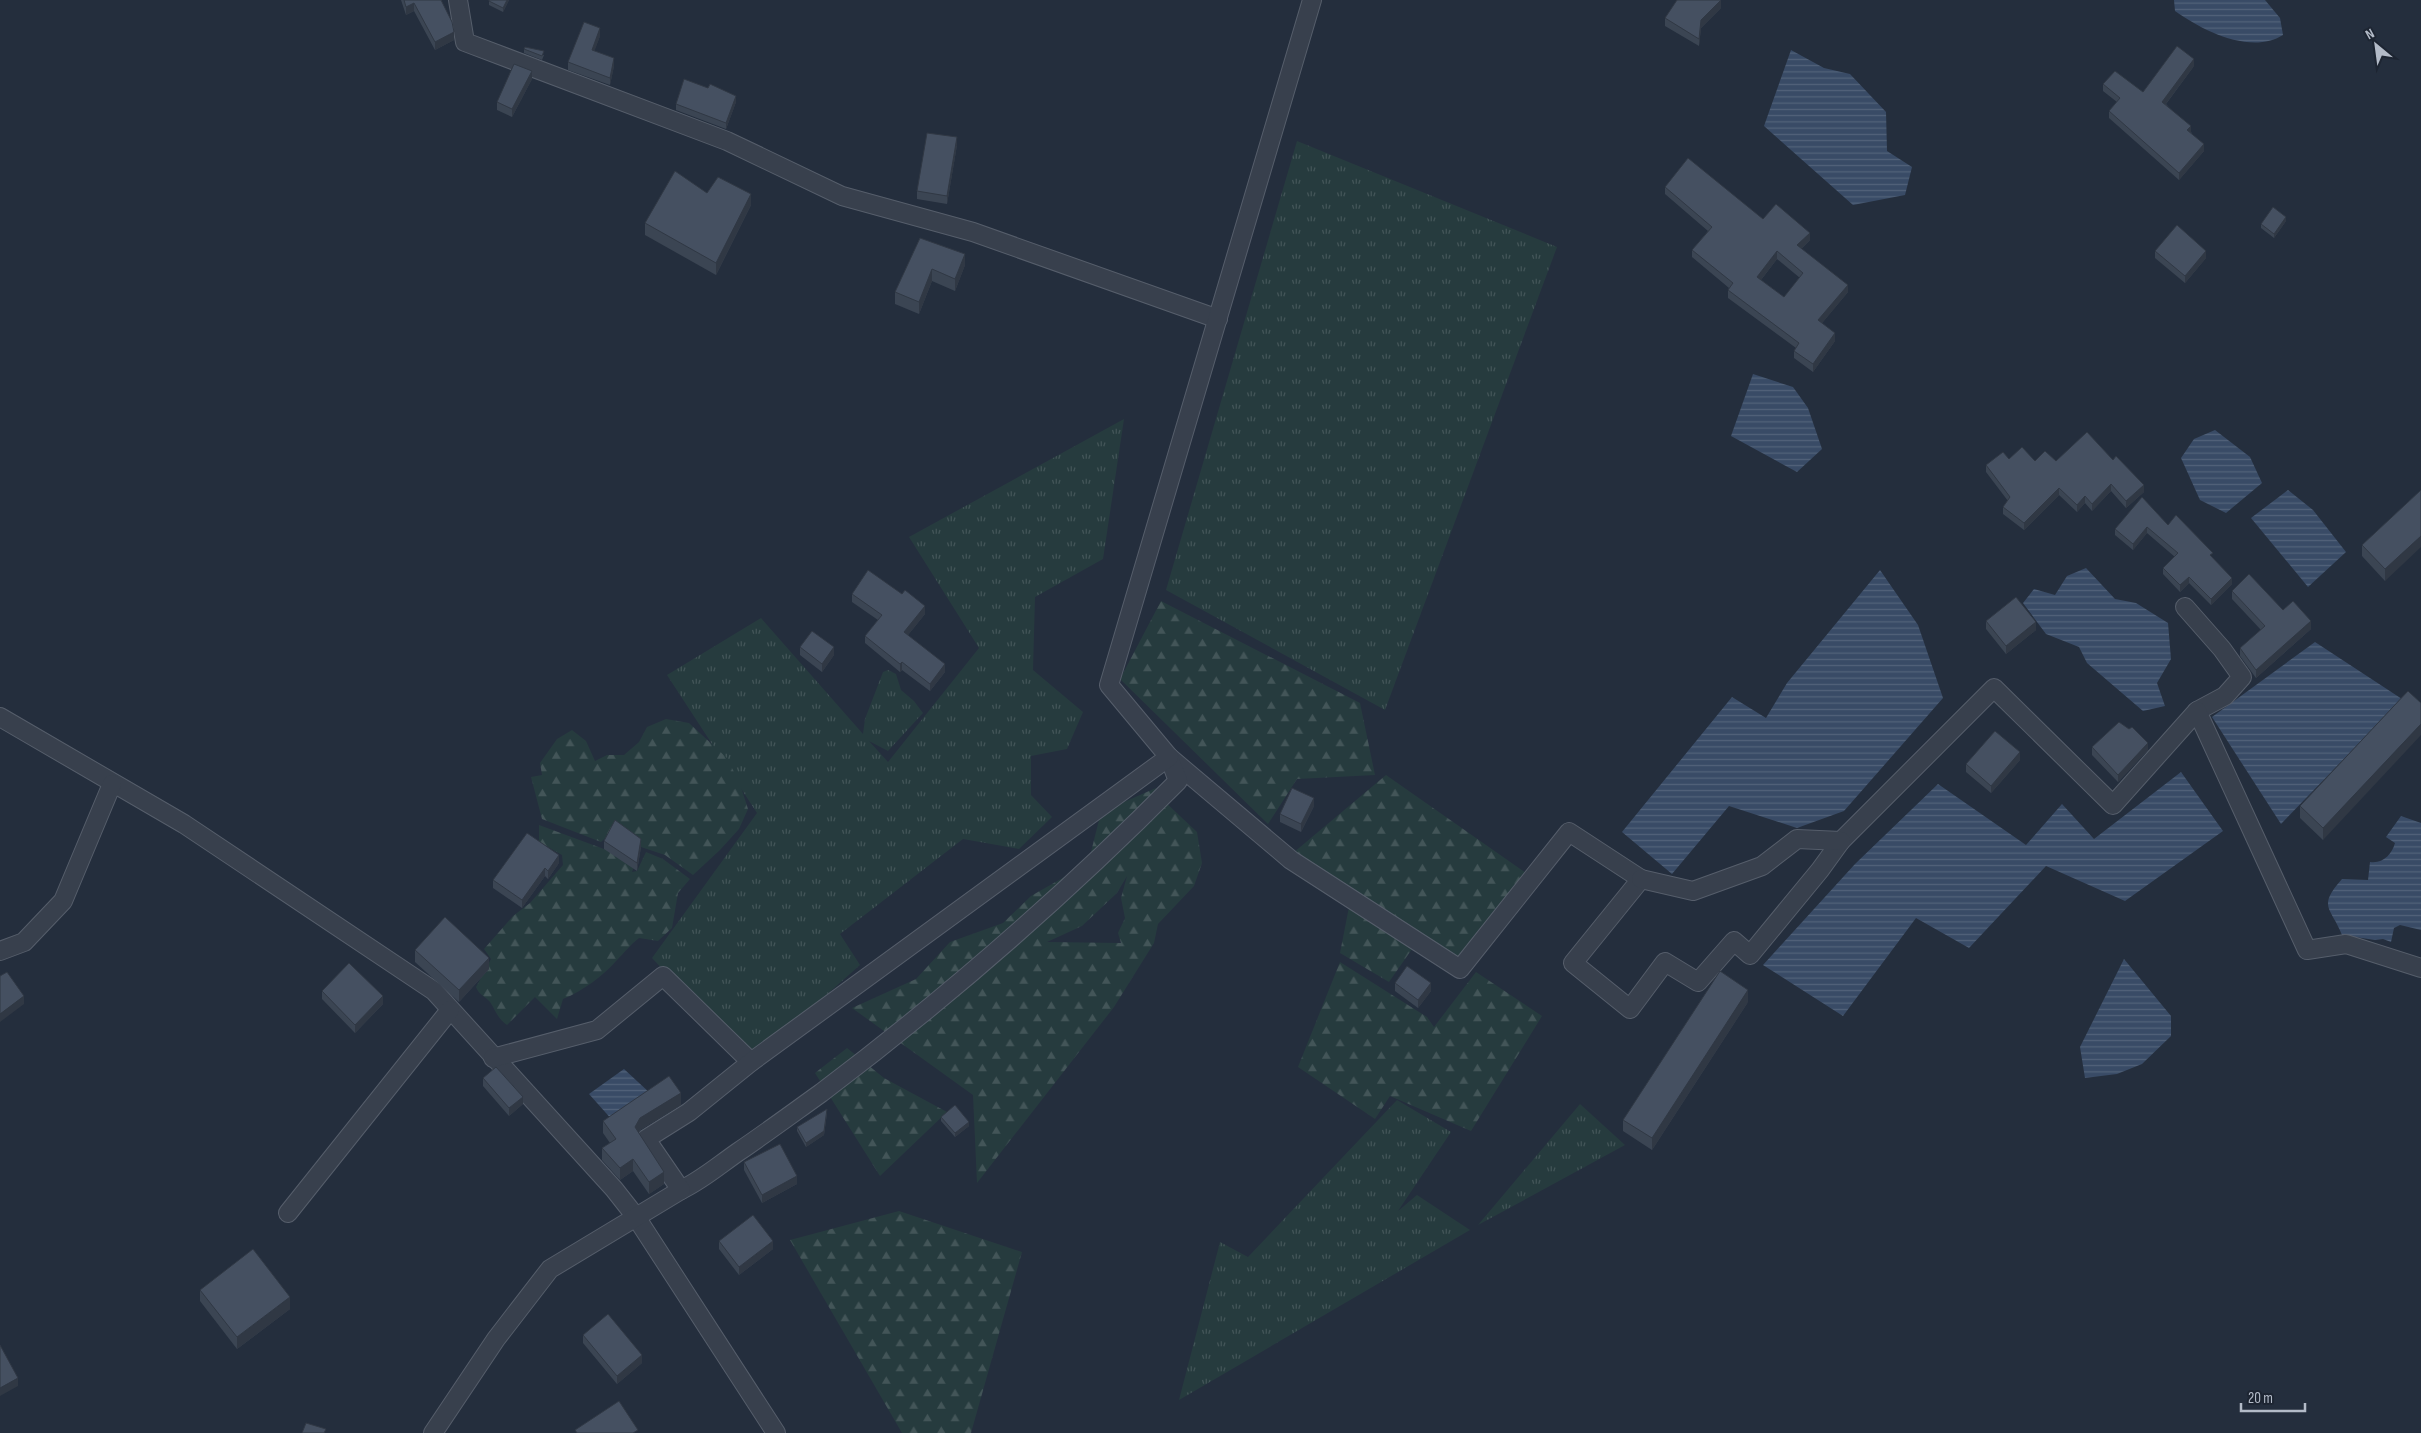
<svg xmlns="http://www.w3.org/2000/svg" width="2421" height="1433" font-family="'Sofia Sans Condensed',sans-serif">
  <style>
    .grass { fill: url(#grass-tufts) }
    .forest { fill: url(#forest-firs); fill-rule: evenodd }
    .water { fill: url(#water-rules) }
    .lines { fill: none; stroke-linecap: round; stroke-linejoin: round }
    .street-casing { stroke: #565e6b; stroke-width: 20 }
    .street { stroke: #38404d; stroke-width: 18 }
    .wall { fill: #3b4553; fill-rule: evenodd }
    .shaded-wall { fill: #303844 }
    .building { fill: #455061; stroke: #303844; fill-rule: evenodd }
  </style>
  <defs>
    <pattern id="grass-tufts" width="24" height="20" patternUnits="userSpaceOnUse" patternTransform="scale(1.25)"><rect width="24" height="20" fill="#263b3e"/><path d="M3 7l-1-3M5 7V3M7 7l1-3M15 17l-1-3M17 17v-4M19 17l1-3" fill="none" stroke="#435558"/></pattern>
    <pattern id="forest-firs" width="22" height="20" patternUnits="userSpaceOnUse" patternTransform="scale(1.25)"><rect width="22" height="20" fill="#263b3e"/><path d="M5 1l3.5 6h-7zM16 11l3.5 6h-7z" fill="#435558"/></pattern>
    <pattern id="water-rules" width="6" height="5" patternUnits="userSpaceOnUse" patternTransform="scale(1.25)"><rect width="6" height="5" fill="#394b66"/><path d="M0 2.5h6" fill="none" stroke="#53637a"/></pattern>
  </defs>
  <rect width="100%" height="100%" fill="#242e3d"/>
  <g class="grass">
    <polygon points="1297,141 1557,247 1385,710 1166,590"/>
    <polygon points="1124,419 1103,559 1035,597 1033,670 1083,712 1067,749 1031,756 1031,795 1052,817 1019,849 963,839 840,934 860,965 751,1062 652,958 757,813 667,675 761,618 863,734 865,719 883,672 888,670 896,674 901,690 914,701 923,713 888,751 869,741 888,762 979,648 909,537"/>
    <polygon points="1397,1100 1451,1132 1398,1211 1417,1195 1470,1230 1179,1400 1220,1242 1248,1257"/>
    <polygon points="1580,1104 1625,1145 1478,1225"/>
  </g>
  <g class="forest">
    <polygon points="1161,601 1360,703 1375,775 1297,779 1268,824 1120,679"/>
    <path d="M666,719l23,4 38,35 13,26 8,25 -9,20 -19,21 -27,25 -28,-20 -24,-8 -9,25 5,-1 9,-19 17,7 27,20 -12,14 -6,35 -14,13 -19,-3c-9,7 -14,14 -22,22 -14,16 -34,31 -54,39l-6,20 -22,-22 -28,28c-10,-7 -11,-14 -17,-23 -5,-6 -11,-7 -14,-15l15,-28 -7,-10 29,-33 17,-13 33,-38 -1,-10 -23,-13v-17l65,24 10,-19 -13,12 -59,-23 -11,-42 11,-2 -2,-12 17,-24 15,-9 14,11 9,20 12,-6h17l15,-13 8,-15z"/>
    <polygon points="1386,775 1529,875 1463,962 1293,853"/>
    <path d="M1156,788l7,12 34,32 5,31 -8,23 -36,38 -4,19 -40,64 -137,176 -4,-88 -121,-87 64,-29 34,-37 53,-19 28,-27 42,-24 17,-16 9,-36 25,-18zM1127,876l-6,22 4,20 -7,15 3,10 -74,-1 35,-16 35,-33z"/>
    <polygon points="1349,907 1412,949 1389,982 1340,953"/>
    <polygon points="1340,962 1427,1017 1434,1027 1476,972 1542,1016 1471,1131 1390,1096 1375,1119 1298,1067"/>
    <polygon points="847,1048 884,1078 947,1112 880,1176 815,1073"/>
    <polygon points="899,1211 1022,1252 971,1433 902,1433 790,1240"/>
  </g>
  <g class="water">
    <path d="M2174,0h91l15,18 3,17c-32,20 -80,-4 -108,-24z"/>
    <polygon points="1791,50 1824,68 1850,74 1886,112 1887,151 1912,167 1905,195 1853,205 1764,126"/>
    <polygon points="1753,374 1793,387 1808,408 1822,449 1797,472 1731,436"/>
    <polygon points="2215,430 2250,457 2262,483 2226,513 2200,500 2181,458 2194,439"/>
    <polygon points="2288,490 2313,510 2346,552 2308,587 2251,518"/>
    <polygon points="2086,568 2115,599 2136,603 2168,623 2171,659 2157,683 2165,706 2143,711 2087,663 2079,647 2046,634 2023,603 2034,589 2055,595 2067,576"/>
    <polygon points="1880,570 1918,625 1943,698 1844,811 1797,828 1729,806 1672,874 1622,832 1732,697 1766,718 1787,683"/>
    <polygon points="2315,642 2402,699 2281,824 2212,717"/>
    <polygon points="2181,772 2223,831 2125,901 2046,866 1969,948 1916,918 1843,1016 1763,965 1855,864 1938,784 2026,845 2062,804 2094,839"/>
    <path d="M2401,816l20,7v107l-21,-5 -6,3 -3,14 -8,-3 -8,1 -33,-5c-11,-28 -25,-28 0,-56l26,1 2,-18c13,2 22,-8 25,-19l-9,-6z"/>
    <polygon points="2124,959 2171,1016 2171,1036 2142,1064 2117,1074 2085,1078 2080,1047"/>
    <polygon points="624,1069 651,1094 614,1122 589,1094"/>
  </g>
  <g class="lines">
    <defs>
      <g id="street">
        <polyline points="458,0 465,42 727,141 842,196 973,232 1218,319"/>
        <polyline points="2185,607 2222,649 2242,677 2225,696 2197,711"/>
        <polyline points="0,717 184,824 434,991 614,1189 636,1217 776,1433"/>
        <polyline points="1169,757 1291,860 1460,969 1569,832 1641,879 1573,963 1630,1009 1665,962 1698,982 1734,941 1750,955 1820,870 1841,841 1994,688 2113,805 2197,711 2307,950 2346,944 2421,968"/>
        <polyline points="1641,879 1693,891 1762,866 1797,839 1841,841"/>
        <polyline points="0,951 24,942 63,901 112,784"/>
        <polyline points="493,1058 597,1030 663,976 751,1062"/>
        <path d="M681,1190c21,-10 37,-24 57,-38 28,-19 55,-39 83,-59 126,-95 246,-200 357,-312l-9,-24"/>
        <polyline points="288,1213 450,1010"/>
        <polyline points="433,1433 496,1339 550,1269 681,1190 646,1139 689,1112 751,1062 1169,757 1109,685 1312,0"/>
      </g>
    </defs>
    <use href="#street" class="street-casing"/>
    <use href="#street" class="street"/>
  </g>
  <g class="wall">
    <polygon points="401,0 442,0 441,1 454,40 435,50 414,11 406,15"/>
    <polygon points="509,0 503,12 489,5 489,1"/>
    <polygon points="1721,8 1701,28 1699,46 1665,26 1665,18"/>
    <polygon points="600,36 594,51 614,66 610,85 568,70 568,62"/>
    <polygon points="524,49 544,55 542,60 524,53"/>
    <polygon points="2194,66 2166,104 2191,132 2204,151 2179,180 2109,118 2109,111 2117,102 2103,91 2103,84 2143,92"/>
    <polygon points="532,79 512,117 497,110 497,102"/>
    <polygon points="736,102 726,129 676,110 676,104"/>
    <polygon points="957,145 947,204 917,199 917,191"/>
    <path d="M1665,187l98,32 47,21 -9,9 47,43 -26,31 13,18 -22,31 -19,-14v-7l2,-3 -68,-50v-8l1,-2 -37,-31v-7l16,-19 -43,-37zM1777,259l23,19 -16,19 -23,-17z"/>
    <polygon points="707,193 751,205 716,275 645,235 645,223"/>
    <polygon points="2286,221 2274,238 2261,228 2261,224"/>
    <polygon points="920,238 965,265 955,291 932,281 919,314 895,304 895,292"/>
    <polygon points="2155,251 2206,258 2185,283 2155,258"/>
    <polygon points="2009,459 2035,461 2056,461 2144,492 2126,508 2111,491 2092,511 2085,503 2077,512 2059,495 2024,530 2003,514 2003,507 2008,501 1986,472 1986,465"/>
    <polygon points="2421,490 2385,581 2362,556 2362,545"/>
    <polygon points="2168,525 2213,558 2232,584 2211,605 2189,583 2180,592 2163,574 2163,568 2175,557 2147,533 2133,550 2115,535 2115,529"/>
    <polygon points="2232,591 2283,610 2311,629 2256,678 2240,656 2240,648 2261,630 2232,599"/>
    <polygon points="852,594 925,614 908,635 945,672 930,691 902,670 900,672 865,643 865,636 878,620 852,602"/>
    <polygon points="1986,621 2036,630 2006,654 1986,629"/>
    <polygon points="800,647 834,655 822,672 800,655"/>
    <polygon points="2408,691 2323,840 2300,818 2300,806"/>
    <polygon points="2092,747 2148,750 2118,782 2092,755"/>
    <polygon points="2020,760 1991,793 1966,772 1966,764"/>
    <polygon points="1314,806 1301,832 1280,822 1280,814"/>
    <polygon points="604,841 641,847 637,871 604,849"/>
    <polygon points="559,863 548,879 545,876 522,908 493,888 493,880"/>
    <polygon points="415,950 489,969 459,1002 415,962"/>
    <polygon points="1395,983 1431,991 1418,1008 1395,991"/>
    <polygon points="322,991 383,1004 355,1033 322,999"/>
    <polygon points="1748,1002 1652,1150 1623,1131 1623,1120"/>
    <polygon points="483,1078 523,1104 509,1116 483,1086"/>
    <polygon points="681,1105 640,1130 639,1133 664,1184 649,1194 633,1171 620,1180 602,1160 602,1148 610,1143 603,1133 603,1121"/>
    <polygon points="827,1113 824,1135 806,1147 797,1131 797,1127"/>
    <polygon points="941,1117 969,1126 955,1137 941,1121"/>
    <polygon points="744,1162 797,1184 762,1203 744,1170"/>
    <polygon points="719,1241 773,1249 739,1275 719,1249"/>
    <polygon points="200,1290 290,1309 237,1349 200,1301"/>
    <polygon points="583,1335 642,1363 617,1384 583,1343"/>
  </g>
  <g class="shaded-wall">
    <polygon points="507,0 509,0 503,12 503,8"/>
    <polygon points="1721,0 1721,8 1701,28 1699,46 1699,39 1701,20"/>
    <polygon points="414,3 414,11 406,15 406,7"/>
    <polygon points="600,28 600,36 592,58 592,50"/>
    <polygon points="454,32 454,40 435,50 435,42"/>
    <polygon points="614,58 614,66 610,85 610,78"/>
    <polygon points="2194,59 2194,66 2162,109 2162,102"/>
    <polygon points="532,71 532,79 512,117 512,109"/>
    <polygon points="736,96 736,102 726,129 726,123"/>
    <polygon points="2191,126 2191,133 2187,130"/>
    <polygon points="957,137 957,145 947,204 947,196"/>
    <polygon points="2204,144 2204,151 2179,180 2179,173"/>
    <polygon points="751,194 751,205 716,275 716,263"/>
    <polygon points="2286,217 2286,221 2274,238 2274,234"/>
    <polygon points="1810,233 1810,240 1797,253 1797,245"/>
    <polygon points="1777,251 1777,259 1757,285 1757,277"/>
    <polygon points="2206,251 2206,258 2185,283 2185,276"/>
    <polygon points="965,254 965,265 955,291 955,279"/>
    <polygon points="932,269 932,281 919,314 919,302"/>
    <polygon points="1848,285 1848,292 1818,328 1818,320"/>
    <polygon points="1835,333 1835,341 1813,372 1813,364"/>
    <polygon points="2111,484 2111,491 2092,511 2092,504"/>
    <polygon points="2144,485 2144,492 2126,508 2126,501"/>
    <polygon points="2059,488 2059,495 2024,530 2024,523"/>
    <polygon points="2085,496 2085,503 2077,512 2077,505"/>
    <polygon points="2147,527 2147,533 2133,550 2133,544"/>
    <polygon points="2421,536 2421,547 2385,581 2385,569"/>
    <polygon points="2189,577 2189,583 2180,592 2180,585"/>
    <polygon points="2232,578 2232,584 2211,605 2211,599"/>
    <polygon points="925,606 925,614 904,640 904,632"/>
    <polygon points="2311,621 2311,629 2256,678 2256,670"/>
    <polygon points="2036,622 2036,630 2006,654 2006,646"/>
    <polygon points="834,647 834,655 822,672 822,664"/>
    <polygon points="902,662 902,670 900,672 900,664"/>
    <polygon points="945,664 945,672 930,691 930,684"/>
    <polygon points="2421,724 2421,735 2323,840 2323,828"/>
    <polygon points="2148,743 2148,750 2118,782 2118,775"/>
    <polygon points="2020,752 2020,760 1991,793 1991,786"/>
    <polygon points="1314,798 1314,806 1301,832 1301,824"/>
    <polygon points="641,839 641,847 637,871 637,863"/>
    <polygon points="559,855 559,863 548,879 548,871"/>
    <polygon points="545,868 545,876 522,908 522,900"/>
    <polygon points="489,958 489,969 459,1002 459,990"/>
    <polygon points="1431,983 1431,991 1418,1008 1418,1000"/>
    <polygon points="1748,990 1748,1002 1652,1150 1652,1138"/>
    <polygon points="24,996 24,1004 0,1022 0,1014"/>
    <polygon points="383,996 383,1004 355,1033 355,1025"/>
    <polygon points="681,1093 681,1105 640,1130 635,1139 635,1127 640,1118"/>
    <polygon points="523,1097 523,1104 509,1116 509,1108"/>
    <polygon points="827,1109 824,1135 806,1147 806,1143"/>
    <polygon points="969,1122 969,1126 955,1137 955,1133"/>
    <polygon points="633,1159 633,1171 620,1180 620,1168"/>
    <polygon points="664,1172 664,1184 649,1194 649,1182"/>
    <polygon points="797,1176 797,1184 762,1203 762,1195"/>
    <polygon points="773,1241 773,1249 739,1275 739,1267"/>
    <polygon points="290,1297 290,1309 237,1349 237,1337"/>
    <polygon points="642,1355 642,1363 617,1384 617,1376"/>
    <polygon points="18,1378 18,1386 0,1396 0,1388"/>
  </g>
  <g class="building">
    <polygon points="404,0 441,0 452,22 454,32 435,42 414,3 406,7"/>
    <polygon points="489,0 507,0 503,8 489,1"/>
    <polygon points="1677,0 1721,0 1701,20 1699,39 1665,18"/>
    <polygon points="584,22 600,28 592,50 614,58 610,78 568,62"/>
    <polygon points="2177,46 2194,59 2162,102 2191,126 2187,130 2204,144 2179,173 2109,111 2120,98 2103,84 2115,71 2143,92"/>
    <polygon points="525,47 544,51 542,56 524,49"/>
    <polygon points="514,64 532,71 512,109 497,102"/>
    <polygon points="684,79 708,88 710,84 736,96 726,123 676,104"/>
    <polygon points="927,133 957,137 947,196 917,191"/>
    <path d="M1688,158l75,61 13,-15 34,29 -13,12 51,40 -30,35 17,13 -22,31 -19,-13 5,-8 -71,-53 5,-7 -41,-33 20,-23 -47,-40zM1777,251l26,22 -19,24 -27,-20z"/>
    <polygon points="675,171 707,193 718,177 751,194 716,263 645,223"/>
    <polygon points="2273,207 2286,217 2274,234 2261,224"/>
    <polygon points="2177,225 2206,251 2185,276 2155,251"/>
    <polygon points="920,238 965,254 955,279 932,269 919,302 895,292"/>
    <polygon points="2087,432 2113,460 2116,456 2144,485 2126,501 2111,484 2092,504 2085,496 2077,505 2059,488 2024,523 2003,507 2010,497 1986,465 2003,452 2009,459 2022,447 2035,461 2045,451 2056,461"/>
    <polygon points="2421,490 2421,536 2385,569 2362,545"/>
    <polygon points="2142,497 2168,525 2176,515 2213,553 2210,555 2232,578 2211,599 2189,577 2180,585 2163,568 2178,553 2147,527 2133,544 2115,529"/>
    <polygon points="868,570 902,594 905,590 925,606 904,632 945,664 930,684 902,662 900,664 865,636 882,615 852,594"/>
    <polygon points="2249,574 2283,610 2293,601 2311,621 2256,670 2240,648 2265,626 2232,591"/>
    <polygon points="2016,597 2036,622 2006,646 1986,621"/>
    <polygon points="812,631 834,647 822,664 800,647"/>
    <polygon points="2408,691 2421,703 2421,724 2323,828 2300,806"/>
    <polygon points="2119,722 2129,729 2132,727 2148,743 2118,775 2092,747"/>
    <polygon points="1995,731 2020,752 1991,786 1966,764"/>
    <polygon points="1292,788 1314,798 1301,824 1280,814"/>
    <polygon points="615,820 641,839 637,863 604,841"/>
    <polygon points="527,833 559,855 548,871 545,868 522,900 493,880"/>
    <polygon points="445,917 489,958 459,990 415,950"/>
    <polygon points="349,963 383,996 355,1025 322,991"/>
    <polygon points="1407,966 1431,983 1418,1000 1395,983"/>
    <polygon points="1720,971 1748,990 1652,1138 1623,1120"/>
    <polygon points="7,972 24,996 0,1014 0,976"/>
    <polygon points="496,1067 523,1097 509,1108 483,1078"/>
    <polygon points="669,1076 681,1093 640,1118 635,1127 664,1172 649,1182 633,1159 620,1168 602,1148 616,1139 603,1121"/>
    <polygon points="955,1105 969,1122 955,1133 941,1117"/>
    <polygon points="827,1109 824,1131 806,1143 797,1127"/>
    <polygon points="780,1144 797,1176 762,1195 744,1162"/>
    <polygon points="753,1215 773,1241 739,1267 719,1241"/>
    <polygon points="253,1249 290,1297 237,1337 200,1290"/>
    <polygon points="608,1314 642,1355 617,1376 583,1335"/>
    <polygon points="0,1345 18,1378 0,1388"/>
    <polygon points="619,1401 638,1430 633,1433 577,1433 575,1430"/>
    <polygon points="306,1423 326,1429 324,1433 302,1433"/>
  </g>
  <g transform="translate(2376 45) rotate(331)" stroke="#1d2532" stroke-width="4" paint-order="stroke">
  <path d="M0-4L9 19L0 12L-9 19Z" fill="#b3bbc8"/>
  <text y="-8" font-size="14" font-weight="bold" text-anchor="middle" fill="#b3bbc8">N</text>
  </g>
  <path d="M2241 1403v8h64v-8" fill="none" stroke="#b3bbc8" stroke-width="2.5"/>
  <text x="2248" y="1403" font-size="15" fill="#b3bbc8" stroke="#1d2532" stroke-width="4" paint-order="stroke">20 m</text>
</svg>
